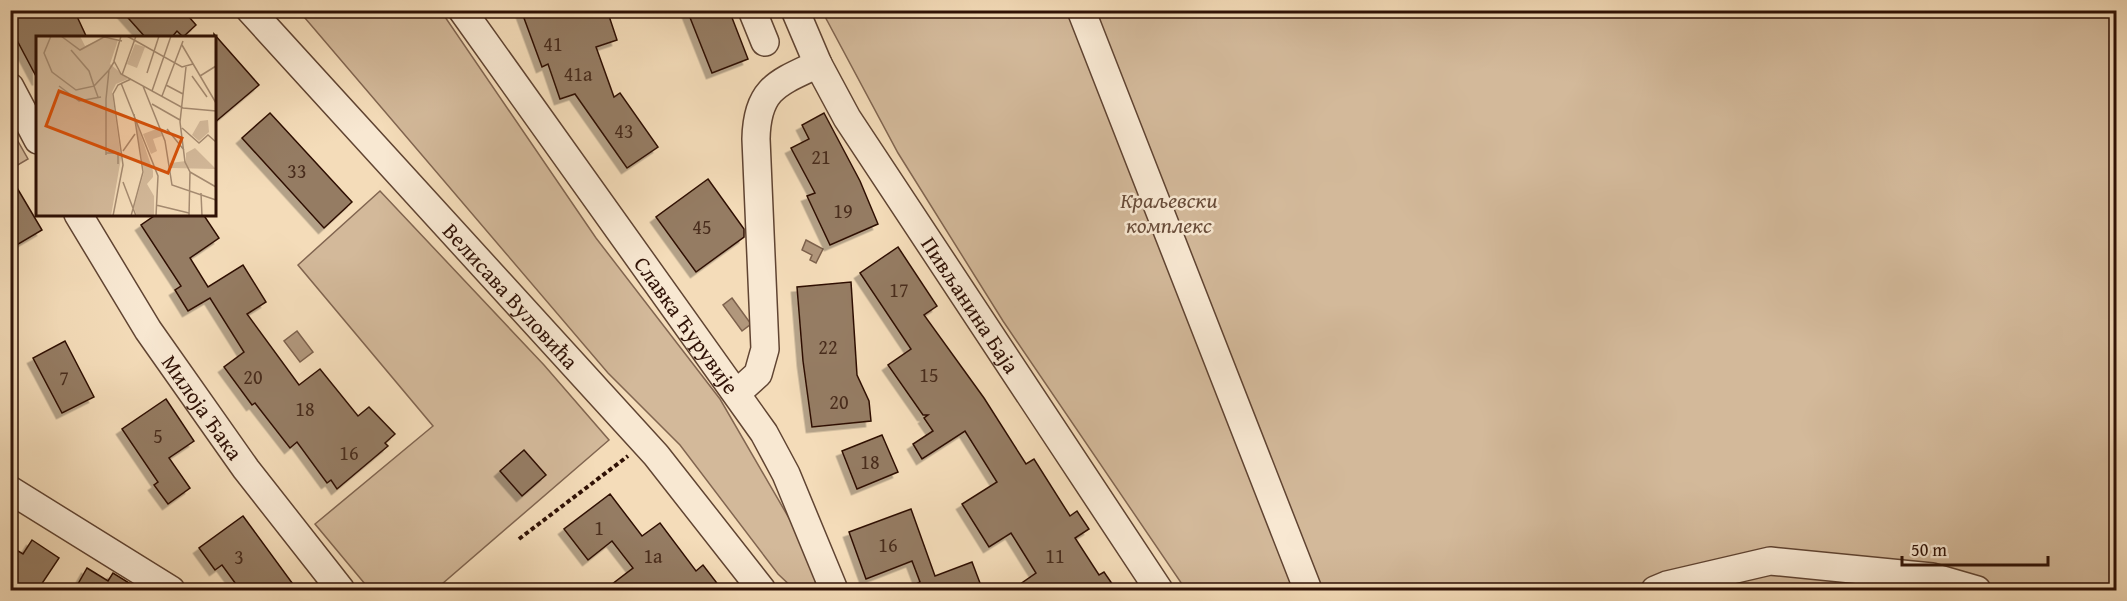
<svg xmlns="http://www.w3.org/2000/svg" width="2127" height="601" font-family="'Gentium Book Plus',serif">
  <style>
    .green { fill: #d3b99a; stroke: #816550; stroke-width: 1.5 }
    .water { fill: #b1977c; stroke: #7d614c; stroke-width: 1.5 }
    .building { fill: #957b63; stroke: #2f1105; stroke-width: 1.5; filter: url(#shadow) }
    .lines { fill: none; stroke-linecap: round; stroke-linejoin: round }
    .minor-casing { stroke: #604432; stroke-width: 30 }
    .path { stroke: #2f1105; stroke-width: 4; stroke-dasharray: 4.5 3; stroke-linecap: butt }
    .minor { stroke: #f8e8d2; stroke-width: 27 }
    .labels { text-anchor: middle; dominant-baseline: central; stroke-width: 5; stroke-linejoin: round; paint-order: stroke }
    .number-label { font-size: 20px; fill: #482c1c }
    .park-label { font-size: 22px; font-style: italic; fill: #684c39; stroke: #f8e8d2 }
    .street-label { font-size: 22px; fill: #2f1105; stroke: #f8e8d2 }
    .inset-road { fill: none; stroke: #a58b71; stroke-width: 1.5 }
    .view { fill: #d6520b; fill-opacity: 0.15; stroke: #d6520b; stroke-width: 3 }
    .inset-edge { fill: none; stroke: #2f1105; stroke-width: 3 }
  </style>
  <defs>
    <filter id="shadow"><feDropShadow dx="-5.5" dy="5.5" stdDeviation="0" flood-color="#0004"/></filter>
  </defs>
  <rect width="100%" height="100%" fill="#f4dcb9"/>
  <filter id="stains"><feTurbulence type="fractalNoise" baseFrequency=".00333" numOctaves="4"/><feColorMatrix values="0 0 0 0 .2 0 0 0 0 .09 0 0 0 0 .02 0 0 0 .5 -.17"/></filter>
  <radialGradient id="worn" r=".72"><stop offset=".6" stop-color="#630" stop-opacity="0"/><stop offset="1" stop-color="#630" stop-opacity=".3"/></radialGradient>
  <g class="green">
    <polygon points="299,11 441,11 596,238 720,399 793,525 824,590 795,590 778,574 680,445 608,373"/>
    <polygon points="822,11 2116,11 2116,590 1186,590 1003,321 898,153"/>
    <polygon points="11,129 28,159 11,169 10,169"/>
    <polygon points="380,191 544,365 609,440 435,590 370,590 315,524 433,426 298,265"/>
  </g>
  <g class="water">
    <polygon points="806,240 823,249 816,263 810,260 812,255 802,250"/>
    <polygon points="732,298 751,324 742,331 723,305"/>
    <polygon points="297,331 313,352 300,362 284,341"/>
  </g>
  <g class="building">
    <polygon points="10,10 74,10 87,38 38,38 38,80 10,27"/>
    <polygon points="121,10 183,10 196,25 183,37 177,31 171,38 146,38"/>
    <polygon points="521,10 607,10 617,40 596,47 614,97 620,93 658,147 627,168 575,94 560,99 548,64 542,67"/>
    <polygon points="687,10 729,10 748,59 712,73"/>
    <polygon points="214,34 259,85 214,123"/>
    <polygon points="270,113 352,202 324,228 242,138"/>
    <polygon points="824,113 860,181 878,224 830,245 807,196 815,193 791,148 809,139 802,125"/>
    <polygon points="10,176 42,230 10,249"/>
    <polygon points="708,179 744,229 744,237 696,272 656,217"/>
    <polygon points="157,214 203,214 219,238 190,258 208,287 243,265 266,302 247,314 299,385 320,369 358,416 369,407 395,434 385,443 388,446 337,489 331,480 327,483 297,442 290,448 255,403 252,405 224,367 244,352 210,298 188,311 175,290 181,286 141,225"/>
    <polygon points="898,247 937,306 924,315 984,398 1026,464 1034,459 1070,516 1077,511 1089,529 1075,538 1099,575 1104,572 1117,591 1010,591 1036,573 1011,533 989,547 962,504 997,482 965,431 922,459 913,444 933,431 924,418 928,415 923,415 888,365 911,349 860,273"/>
    <polygon points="851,282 857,375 869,401 871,421 812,427 803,361 797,287"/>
    <polygon points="65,341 94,397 62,413 33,358"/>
    <polygon points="166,399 194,441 169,458 190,488 168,504 154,485 158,482 122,429"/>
    <polygon points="882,435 898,472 857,489 842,451"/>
    <polygon points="524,450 546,475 522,496 500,471"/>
    <polygon points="610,494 642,536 660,523 696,571 703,565 723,591 603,591 633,568 612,541 588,560 564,529"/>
    <polygon points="911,509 935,576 972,562 983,591 902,591 920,582 912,561 866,579 849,532"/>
    <polygon points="243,516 298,591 241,591 222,565 215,570 199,548"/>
    <polygon points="32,540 59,558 37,591 26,591 10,580 10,546 23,554"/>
    <polygon points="87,568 108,581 113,573 142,591 74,591"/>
  </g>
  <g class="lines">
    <defs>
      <g id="minor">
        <path id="s1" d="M250,10l406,445 106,135"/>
        <path id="s2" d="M462,10l302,423 22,41 48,116"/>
        <polyline points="752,10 765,42"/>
        <path id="s3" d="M795,10l23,54 29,54 312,472"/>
        <polyline points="1081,10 1308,590"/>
        <polyline points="10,87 38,140"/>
        <path id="s4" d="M78,214l70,116 98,139 95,121"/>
        <path d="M737,393l21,-19 7,-25 -9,-210c1,-50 21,-56 62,-75"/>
        <polyline points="10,490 171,590"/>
        <polyline points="1655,590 1667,585 1770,561 1932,577 1977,590"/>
      </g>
    </defs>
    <use href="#minor" class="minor-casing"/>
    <polyline class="path" points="519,539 628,456"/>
    <use href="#minor" class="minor"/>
  </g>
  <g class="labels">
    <g class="number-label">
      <text x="553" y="43">41</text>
      <text x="578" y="73">41a</text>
      <text x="624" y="130">43</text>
      <text x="821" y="156">21</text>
      <text x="297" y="170">33</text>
      <text x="843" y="210">19</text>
      <text x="702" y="226">45</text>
      <text x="899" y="289">17</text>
      <text x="828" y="346">22</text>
      <text x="929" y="374">15</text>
      <text x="253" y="376">20</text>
      <text x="64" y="377">7</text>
      <text x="839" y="401">20</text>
      <text x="305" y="408">18</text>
      <text x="158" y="435">5</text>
      <text x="349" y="452">16</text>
      <text x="870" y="461">18</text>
      <text x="599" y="527">1</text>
      <text x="888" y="544">16</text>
      <text x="653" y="555">1a</text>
      <text x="1055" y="555">11</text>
      <text x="239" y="556">3</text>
    </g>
    <g class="park-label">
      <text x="1169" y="200">Краљевски<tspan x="1169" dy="25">комплекс</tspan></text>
    </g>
    <g class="street-label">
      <text stroke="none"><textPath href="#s1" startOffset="387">Велисава Вуловића</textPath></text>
      <text stroke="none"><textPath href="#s3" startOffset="344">Пивљанина Баја</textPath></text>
      <text stroke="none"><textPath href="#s2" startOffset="387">Славка Ћурувије</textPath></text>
      <text stroke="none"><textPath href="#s4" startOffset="230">Милоја Ђака</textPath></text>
    </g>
  </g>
  <g transform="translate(36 36)">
    <rect width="180" height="180" fill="#f4dcb9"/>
    <path d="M0,0h44l5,10 19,-8 14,2 -8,24 18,15 -12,5 -4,8 9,66 -10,58h-75zM99,8l10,3 -8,21 -10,-4zM98,79l19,56v6l-6,7 7,12v20h-17l-3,-8 10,-36zM172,84l1,12 -10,9 -7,-6 8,-14zM123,92l3,8 -9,3 4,12 -6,3 -8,-20zM159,112l21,21 -45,-1 -1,-5 16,-2v-8z" fill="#d3b99a"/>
    <path class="inset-road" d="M15,0l-7,17 8,19 24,18 18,-4 4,11M25,0l19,14 24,-13 18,4M85,0l-7,25 7,13 62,34 33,3M91,0l55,31 11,-3M146,9l34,58M35,14l18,21 5,15 15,-16M150,31l-6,55 5,40 5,10 -1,44M111,37l12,-37M86,39l14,-39M156,40l15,21M164,40l16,-10M85,47l37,93 -2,40M130,49l17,9M23,50l20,15 22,-4M107,50l22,55 7,44 44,15M116,55l19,-55M126,60l21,-55M116,68l28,16M146,92l17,15 9,-8 8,7M131,93l17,21M87,115l12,-17M70,117h12v11M70,119v-56l3,-29 5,-8M154,136l26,15M87,146l13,34M165,157l1,23M120,169l33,8M77,180l10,-51 -10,-71 5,-9 13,-6M95,180l12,-44 -9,-58"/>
    <path class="view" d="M23,55l123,47 -14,35 -122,-47z"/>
    <rect width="180" height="180" class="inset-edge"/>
  </g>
  <rect width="2127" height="601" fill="none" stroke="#f4dcb9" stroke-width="36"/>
  <rect x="12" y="12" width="2103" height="577" fill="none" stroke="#2f1105" stroke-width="3"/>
  <rect x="18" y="18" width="2091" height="565" fill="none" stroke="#2f1105" stroke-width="1.5"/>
  <path d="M1902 556v9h146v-9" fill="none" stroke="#2f1105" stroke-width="3"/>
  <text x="1911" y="556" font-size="18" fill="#2f1105" stroke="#f8e8d2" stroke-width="4.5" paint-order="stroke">50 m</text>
  <rect width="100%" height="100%" filter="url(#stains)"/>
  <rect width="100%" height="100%" fill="url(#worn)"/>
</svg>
